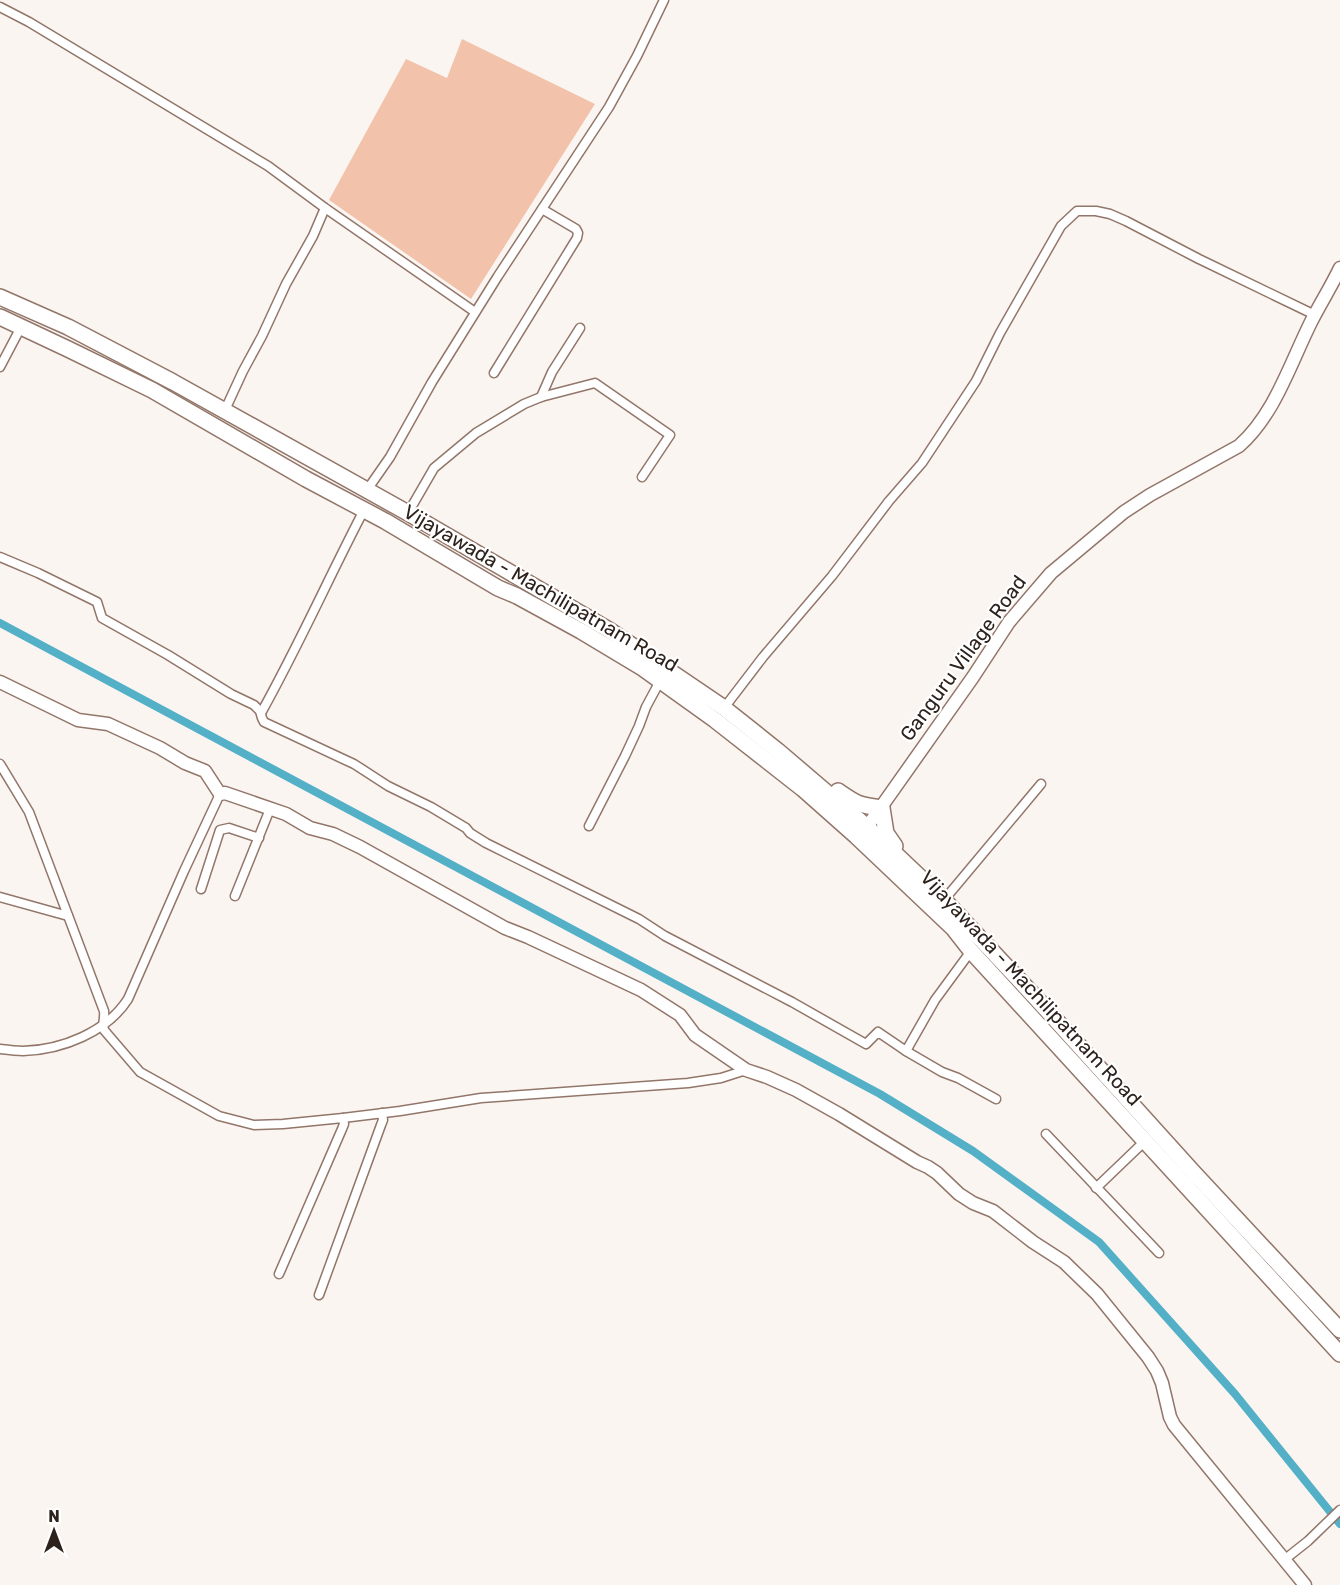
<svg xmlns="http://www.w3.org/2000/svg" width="1340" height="1585" font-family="Rubik,sans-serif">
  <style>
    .green { fill: #f3c2aa }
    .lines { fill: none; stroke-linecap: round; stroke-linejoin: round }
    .canal { stroke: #54b0c7; stroke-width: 8 }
    .street-casing { stroke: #927669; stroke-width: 11 }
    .secondary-casing { stroke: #927669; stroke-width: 15 }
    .highway-casing { stroke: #927669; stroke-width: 18 }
    .street { stroke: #fff; stroke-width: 8 }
    .secondary { stroke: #fff; stroke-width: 12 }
    .highway { stroke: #fff; stroke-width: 15 }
    .labels { text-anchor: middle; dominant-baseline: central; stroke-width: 4.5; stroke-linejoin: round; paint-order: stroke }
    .street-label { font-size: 20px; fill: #2d221c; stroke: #fff }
  </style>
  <rect width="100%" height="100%" fill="#fbf5f2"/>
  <polygon class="green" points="462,39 595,104 471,299 329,200 406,59 447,78"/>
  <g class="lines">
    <polyline class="canal" points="0,623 880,1094 973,1151 1099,1242 1235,1394 1340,1524"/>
    <defs>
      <g id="street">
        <polyline points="0,7 29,22 268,166 325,208 475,312"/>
        <polyline points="0,367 21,327"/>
        <polyline points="494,373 577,238 578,233 576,229 542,209"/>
        <polyline points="541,397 552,372 580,328"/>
        <polyline points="225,410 243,371 262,336 286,284 313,236 325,208"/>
        <polyline points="367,490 390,457 432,382 498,276 609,107 637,56 664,0"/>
        <polyline points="408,513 434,468 476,433 524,404 541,397 595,383 670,435 642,477"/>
        <polyline points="0,557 38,573 97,602 102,618 168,655 231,694 254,705 260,711 262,718 264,722 354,764 388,786 431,807 466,828 470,833 486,843 639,919 665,936 792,1002 866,1044 878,1032 906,1051 935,1000 971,951"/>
        <polyline points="724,708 763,657 832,576 889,501 922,463 976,381 1000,333 1061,226 1077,211 1096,211 1110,214 1126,221 1199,259 1315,315"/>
        <path d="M261,713c37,-66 68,-136 103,-203"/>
        <path d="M0,764l29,48 75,199c1,7 -2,13 0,19l36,42 79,44 35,9 29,-1 60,-6 57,-7 81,-13 207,-15 33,-5 25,-8"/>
        <polyline points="589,826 625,756 639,726 646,707 660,681"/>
        <polyline points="201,889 220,830 229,828 259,838"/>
        <polyline points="235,896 270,809"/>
        <polyline points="0,897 68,916"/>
        <polyline points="944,900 1041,784"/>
        <path d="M0,1049c8,1 16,2 23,2 39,-1 84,-19 105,-52l56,-128 36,-77"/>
        <polyline points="906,1051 942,1072 958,1078 996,1099"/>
        <polyline points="1046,1134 1159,1253"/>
        <polyline points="1096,1188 1145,1141"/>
        <polyline points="279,1274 342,1129 344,1124 343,1118"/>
        <polyline points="319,1295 381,1125 383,1120 382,1113"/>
        <polyline points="1284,1560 1308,1541 1340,1510"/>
      </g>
      <g id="secondary">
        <polyline points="0,682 78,720 108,724 160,748 185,763 205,771 220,794 225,793 286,814 310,828 333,834 360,847 505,928 528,937 641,990 680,1015 695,1035 746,1070 767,1077 796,1090 839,1114 917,1162 928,1167 937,1173 959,1194 973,1203 993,1211 1033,1242 1064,1262 1097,1294 1148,1357 1157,1371 1162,1383 1170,1417 1174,1425 1305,1585"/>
        <path d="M867,827l106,-150 36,-55 42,-49 73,-61 26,-17 89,-49c36,-32 51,-82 72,-124 9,-18 20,-35 29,-54"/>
      </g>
      <g id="highway">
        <polyline points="0,297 68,327 173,382 408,513 609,630 724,708 778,751 867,827 944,900 1035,997 1193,1172 1340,1330"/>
        <polyline points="0,317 68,349 152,390 306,479 385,521 498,588 517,596 581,631 641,667 715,720 803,789 856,836 953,928 971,951 1340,1354"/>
        <path d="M838,791c19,13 20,14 44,17l4,25 9,13"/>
      </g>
    </defs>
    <use href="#street" class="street-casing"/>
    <use href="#secondary" class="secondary-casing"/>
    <use href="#highway" class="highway-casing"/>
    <use href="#street" class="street"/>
    <use href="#secondary" class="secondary"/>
    <use href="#highway" class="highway"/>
  </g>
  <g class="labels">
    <g class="street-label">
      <text transform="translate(541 588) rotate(30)">Vijayawada - Machilipatnam Road</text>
      <text transform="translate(963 658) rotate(-54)">Ganguru Village Road</text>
      <text transform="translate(1031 988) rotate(47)">Vijayawada - Machilipatnam Road</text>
    </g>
  </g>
  <g transform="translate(54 1531)" stroke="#ffffff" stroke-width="4.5" paint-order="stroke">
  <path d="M0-4.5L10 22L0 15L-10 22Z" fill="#2d221c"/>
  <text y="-9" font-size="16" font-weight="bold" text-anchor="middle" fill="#2d221c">N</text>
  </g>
</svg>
